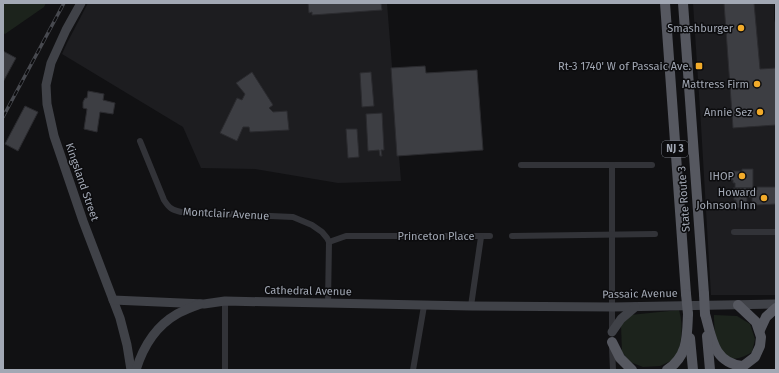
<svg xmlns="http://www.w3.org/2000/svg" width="779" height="373" font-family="'Fira Sans',sans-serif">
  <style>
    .built { fill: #1d1d20 }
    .green { fill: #1c231c }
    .building { fill: #3d3e43; stroke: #2b2b2f }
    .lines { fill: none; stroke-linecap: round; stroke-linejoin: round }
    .minor { stroke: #323338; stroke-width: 6 }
    .secondary { stroke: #404248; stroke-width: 9 }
    .trunk { stroke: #565860; stroke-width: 10 }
    .rail-casing { stroke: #47494f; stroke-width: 3.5 }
    .rail { stroke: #0c0c0e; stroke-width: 2; stroke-dasharray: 6; stroke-linecap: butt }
    .trunk-bridge { stroke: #565860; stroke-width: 10 }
    .poi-dot { fill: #f2ab2a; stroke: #0c0c0e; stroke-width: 1.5 }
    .labels { text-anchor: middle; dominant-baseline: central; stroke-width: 3; stroke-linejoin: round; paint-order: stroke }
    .shield { fill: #0c0c0e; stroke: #757982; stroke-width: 1 }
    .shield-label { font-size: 10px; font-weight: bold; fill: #a2a8b4 }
    .poi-label { font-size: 11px; fill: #a2a8b4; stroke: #0c0c0e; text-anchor: end }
    .street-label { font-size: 11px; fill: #a2a8b4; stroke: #0c0c0e }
  </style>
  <rect width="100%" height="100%" fill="#111113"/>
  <g class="built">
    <polygon points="88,3 387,3 401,181 338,183 255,169 201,168 183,127 62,54 67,43"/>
    <polygon points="693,3 774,3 774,19 776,26 776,295 711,295 701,125"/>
  </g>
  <g class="green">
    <polygon points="3,3 46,3 44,7 5,34 3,33"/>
    <path d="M679,310c5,17 2,32 -2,48l-17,8 -17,1 -13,-5 -8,-10 -1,-27 9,-10z"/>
    <path d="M714,315l23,1 13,8 5,15 -3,13c-33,21 -38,-12 -38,-37z"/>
  </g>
  <g class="building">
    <polygon points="308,3 381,3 382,10 312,15 312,12 309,13"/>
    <polygon points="724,3 754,3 760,69 776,68 776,125 733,128"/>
    <polygon points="3,51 16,58 3,82"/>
    <polygon points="425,66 426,73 477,70 483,150 397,156 391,68"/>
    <polygon points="252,72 273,105 269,108 273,112 287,111 289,130 250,132 249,127 243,127 237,141 220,133 237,98 242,100 245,94 236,83"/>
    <polygon points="371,72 374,106 362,107 360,73"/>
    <polygon points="88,91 104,94 103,100 115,103 113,114 100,112 97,132 84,129 87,109 83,108 83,102 85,98 87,98"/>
    <polygon points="25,106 38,112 18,151 5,144"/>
    <polygon points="382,113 384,150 381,150 382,156 380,156 379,150 368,151 366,114"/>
    <polygon points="346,129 357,129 359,157 348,158"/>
    <polygon points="742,169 753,169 753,188 735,188 735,183 733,183 733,180 731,180 731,171 742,171"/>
    <polygon points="757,187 776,187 776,204 757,205 756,203 752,203 752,197 747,197 747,208 736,208 736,200 734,200 733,188 751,188 752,190 757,190"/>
  </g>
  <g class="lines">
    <g class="minor">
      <path d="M140,141l24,59c5,8 8,10 17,12l112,5 19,8 10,7 5,6 2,4 -1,61"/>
      <polyline points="521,165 652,165"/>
      <polyline points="612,165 612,330"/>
      <polyline points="734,232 776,232"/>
      <polyline points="512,236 655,234"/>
      <polyline points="329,242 346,236 490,236"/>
      <polyline points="471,306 481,237"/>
      <polyline points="612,348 613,370"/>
      <polyline points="225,370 225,301"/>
      <polyline points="413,370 424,306"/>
    </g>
    <g class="secondary">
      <polyline points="81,3 66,30 51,63 46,85 47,104 54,136 83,221 120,318 127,345 131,370"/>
      <polyline points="113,300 204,304 225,301 471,306 613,307 776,304"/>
      <polyline points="612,332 621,319 635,307"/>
      <path d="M136,370c7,-23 20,-44 41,-56 7,-4 16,-7 23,-10"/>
    </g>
    <g class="trunk">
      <polyline points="665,3 686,294"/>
      <polyline points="683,3 704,294"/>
      <path d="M705,314c7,24 8,48 37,52"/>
      <polyline points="760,330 766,317 776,308"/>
      <polyline points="707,336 710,370"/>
      <polyline points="690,338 693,370"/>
      <polyline points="612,342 620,358 632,370"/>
      <path d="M667,370c21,-14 20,-33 21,-56"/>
      <polyline points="738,370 755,357 760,346 761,337 756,322 738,305"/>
    </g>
    <defs>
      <polyline id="rail" points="3,117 64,3"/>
    </defs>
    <use href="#rail" class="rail-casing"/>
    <use href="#rail" class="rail"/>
    <g class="trunk-bridge">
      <polyline points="686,294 688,314"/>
      <polyline points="704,294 705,314"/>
    </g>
  </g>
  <g class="poi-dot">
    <circle cx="741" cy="28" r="4"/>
    <rect x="695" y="62" width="8" height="8" rx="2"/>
    <circle cx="757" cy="84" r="4"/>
    <circle cx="760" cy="112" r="4"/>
    <circle cx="742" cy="176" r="4"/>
    <circle cx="764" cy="198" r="4"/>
  </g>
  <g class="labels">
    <rect class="shield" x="662" y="141" width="26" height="16" rx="3"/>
    <g class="shield-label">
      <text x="675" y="149">NJ 3</text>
    </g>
    <g class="poi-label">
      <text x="733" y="28">Smashburger</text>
      <text x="691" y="66">Rt-3 1740' W of Passaic Ave.</text>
      <text x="749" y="84">Mattress Firm</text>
      <text x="752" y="112">Annie Sez</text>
      <text x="734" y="176">IHOP</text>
      <text x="756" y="192">Howard<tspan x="756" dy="13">Johnson Inn</tspan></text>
    </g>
    <g class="street-label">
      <text transform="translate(82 182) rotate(71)">Kingsland Street</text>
      <text transform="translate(684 199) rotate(-94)">State Route 3</text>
      <text transform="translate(226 214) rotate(3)">Montclair Avenue</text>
      <text x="436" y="236">Princeton Place</text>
      <text transform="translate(308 291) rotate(1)">Cathedral Avenue</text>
      <text transform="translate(640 294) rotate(-1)">Passaic Avenue</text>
    </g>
  </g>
  <rect width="779" height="373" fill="none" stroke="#a2a8b4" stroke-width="8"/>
</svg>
